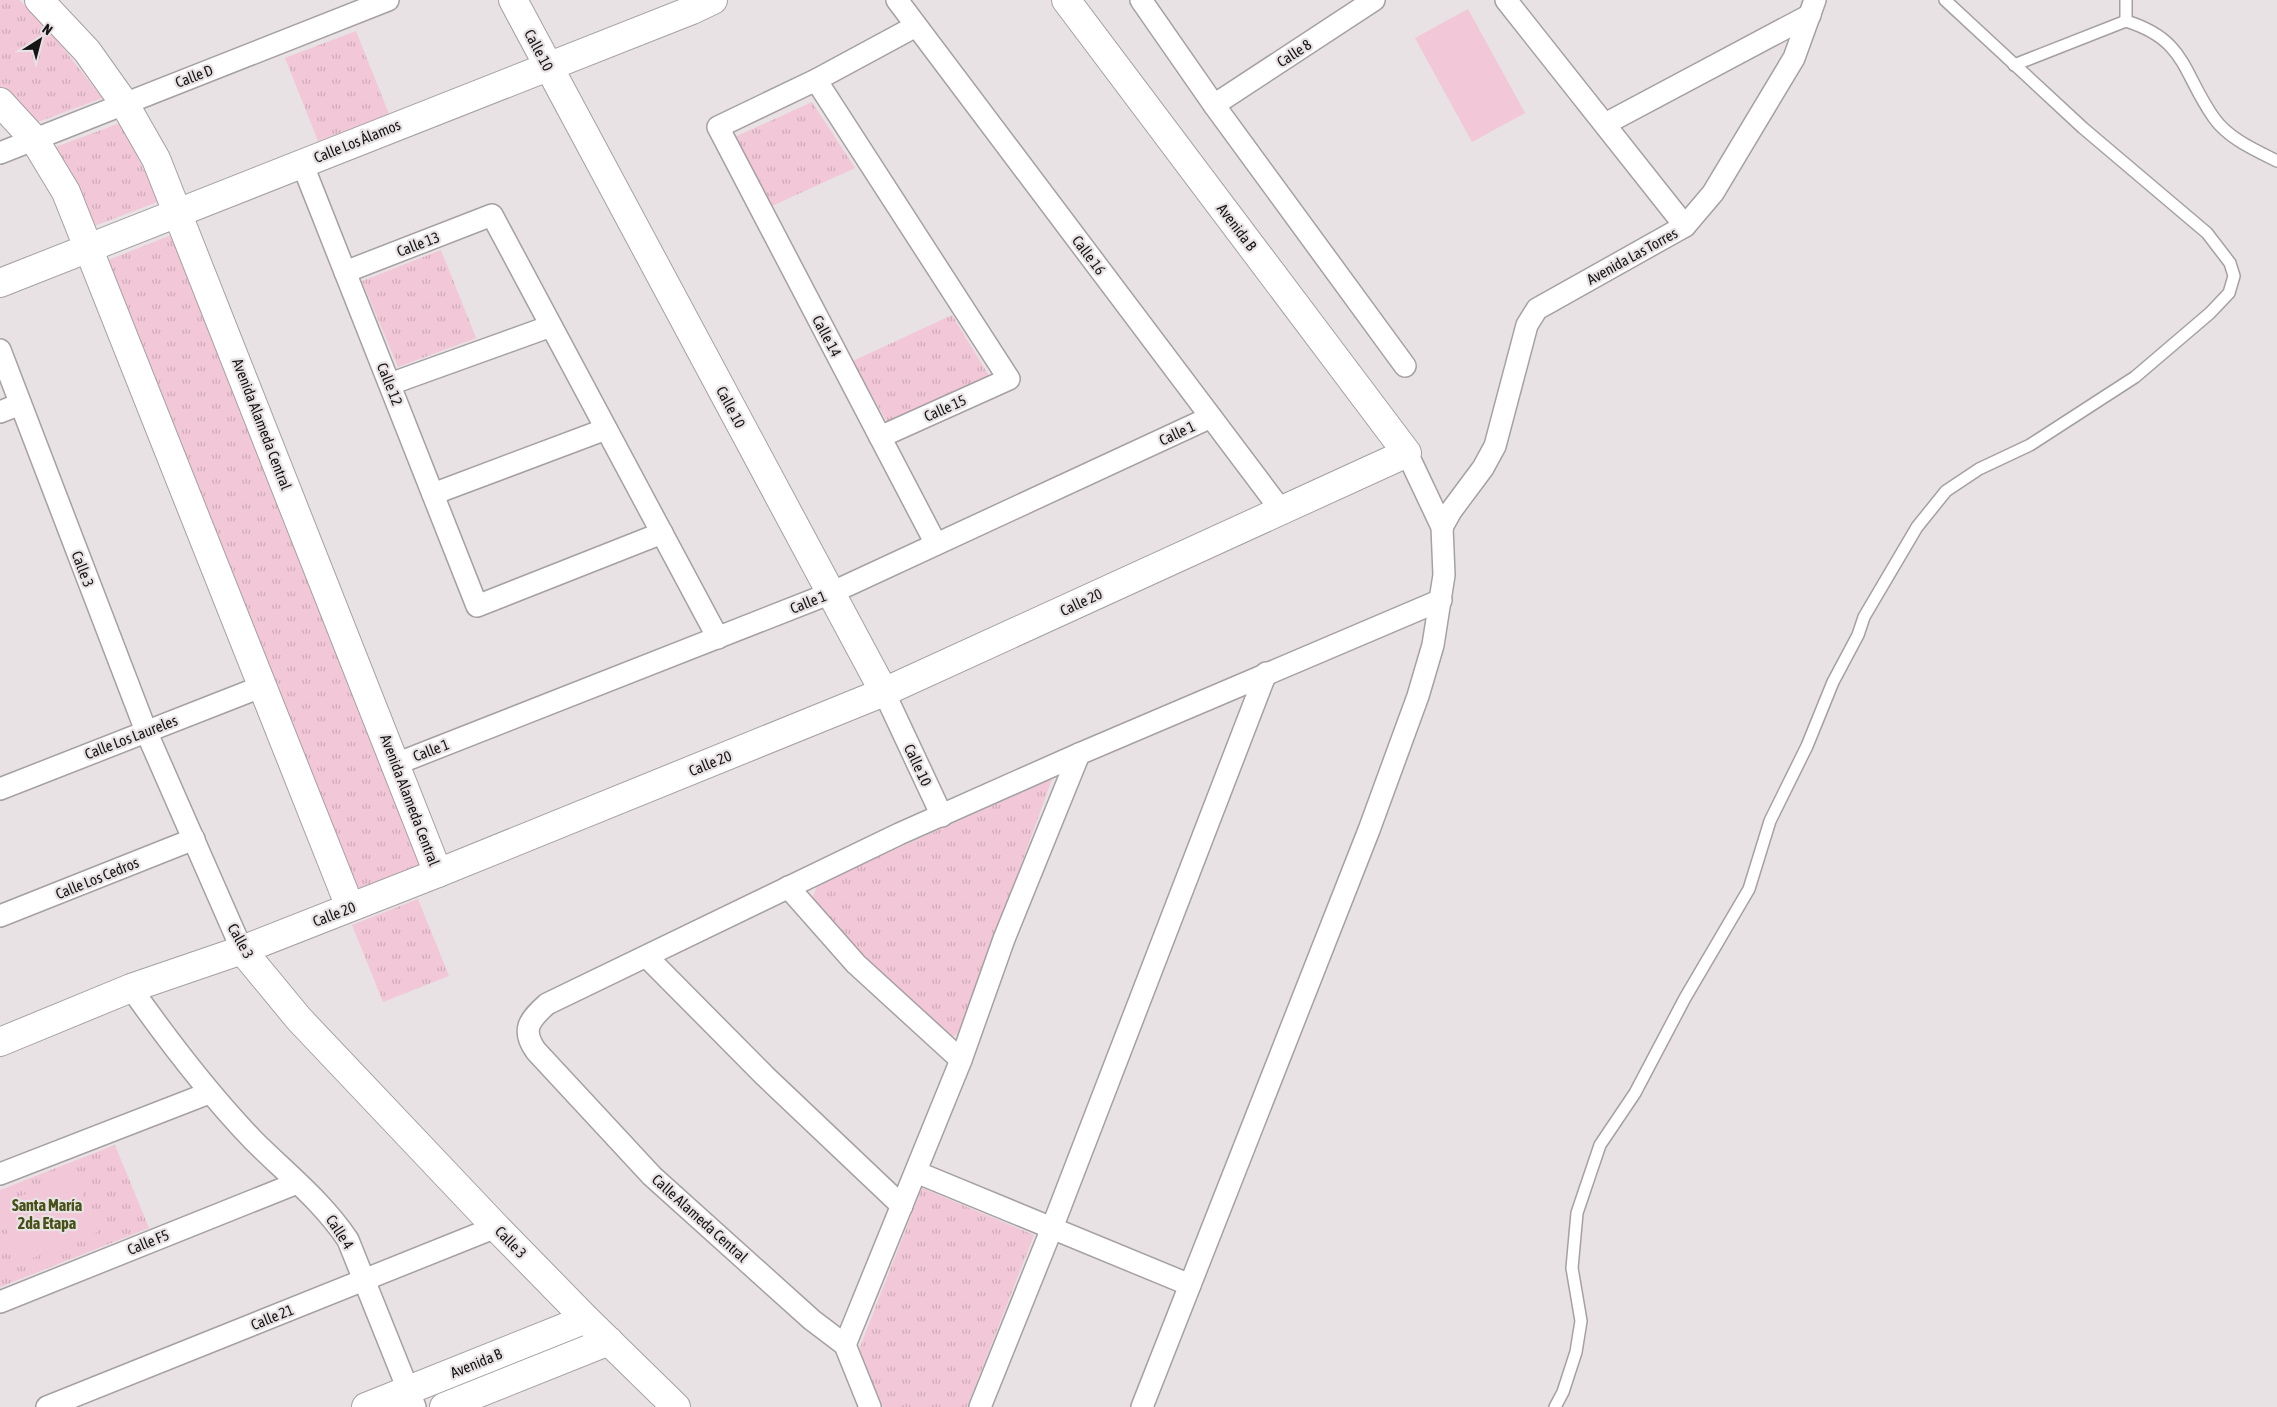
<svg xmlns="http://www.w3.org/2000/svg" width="2277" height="1407" font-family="'Asap Condensed',sans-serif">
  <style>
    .park { fill: url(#park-tufts) }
    .pitch { fill: #f2c7d7 }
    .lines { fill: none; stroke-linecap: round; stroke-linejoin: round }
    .lane-casing { stroke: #a6a0a2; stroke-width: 14 }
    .street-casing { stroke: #a6a0a2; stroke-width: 24 }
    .secondary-casing { stroke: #a6a0a2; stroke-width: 30 }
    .lane { stroke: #fff; stroke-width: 11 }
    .street { stroke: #fff; stroke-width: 21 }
    .secondary { stroke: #fff; stroke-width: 28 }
    .labels { text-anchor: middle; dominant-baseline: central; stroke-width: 4.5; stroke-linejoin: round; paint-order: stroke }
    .street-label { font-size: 15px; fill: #161415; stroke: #e8e2e4 }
    .neighbourhood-label { font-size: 16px; font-weight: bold; fill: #475017; stroke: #e8e2e4 }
  </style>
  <defs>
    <pattern id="park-tufts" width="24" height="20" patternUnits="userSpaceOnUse" patternTransform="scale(1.25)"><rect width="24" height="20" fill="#f2c7d7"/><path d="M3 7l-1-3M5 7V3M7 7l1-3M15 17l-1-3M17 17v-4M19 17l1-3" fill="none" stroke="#cfaab8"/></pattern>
  </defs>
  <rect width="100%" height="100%" fill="#e8e2e4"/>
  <g class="park">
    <polygon points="0,0 19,0 42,21 102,98 33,124 0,86"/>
    <polygon points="356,31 389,114 318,141 285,58"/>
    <polygon points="812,102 855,168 772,206 735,137"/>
    <polygon points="120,123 160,201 89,228 53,148"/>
    <polygon points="174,234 425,865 357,892 106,261"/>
    <polygon points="441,250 476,338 398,367 362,281"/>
    <polygon points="952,315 989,376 887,422 853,361"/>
    <polygon points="1052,779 961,1032 950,1038 875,970 810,903 818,884"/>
    <polygon points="418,899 449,976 383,1002 352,925"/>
    <polygon points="115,1145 149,1228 0,1287 0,1190"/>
    <polygon points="922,1188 1034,1235 967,1407 883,1407 858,1352"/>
  </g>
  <g class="pitch">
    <polygon points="1468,9 1525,113 1472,142 1415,38"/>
    <polygon points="75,1175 98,1232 20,1263 0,1214 0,1204"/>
  </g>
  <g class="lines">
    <defs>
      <g id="lane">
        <polyline points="2126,0 2126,21"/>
        <path d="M2014,65l112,-44c61,19 56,52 88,97 15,21 41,32 63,43"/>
        <polyline points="1555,1407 1563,1392 1576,1352 1581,1321 1572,1268 1577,1213 1600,1145 1635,1093 1685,998 1749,889 1770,821 1807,746 1833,682 1858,635 1864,617 1917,527 1946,491 1979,469 2030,445 2135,377 2210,313 2229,293 2234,276 2230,263 2207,233 2083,128 1945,0"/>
      </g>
      <g id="street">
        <polyline points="897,0 1281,510"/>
        <polyline points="1141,0 1214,105 1405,366"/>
        <polyline points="1506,0 1685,226"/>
        <polyline points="916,26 816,80 718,127 936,544"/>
        <polyline points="816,80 1009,379 880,437"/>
        <polyline points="1214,105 1374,0"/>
        <polyline points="1605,124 1810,15"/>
        <polyline points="0,153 388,0"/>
        <polyline points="302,163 477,606 662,533"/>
        <polyline points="345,272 492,215 718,638"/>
        <polyline points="0,350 146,731 242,950"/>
        <polyline points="390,384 551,326"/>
        <polyline points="0,412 20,404"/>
        <polyline points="433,494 606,429"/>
        <polyline points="1442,527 1451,511 1483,468 1495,446 1527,325 1537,309 1685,226 1713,193 1794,58 1815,0"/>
        <polyline points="884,692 942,816"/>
        <polyline points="396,764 831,593 1211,417"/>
        <polyline points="0,789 263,686"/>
        <polyline points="788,887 856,964 961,1060"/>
        <polyline points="0,916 194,839"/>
        <polyline points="647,957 765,1076 902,1206"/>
        <path d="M131,988c38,54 77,105 122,152 33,33 69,61 95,100l67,167"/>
        <polyline points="916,1172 1190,1285"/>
        <polyline points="0,1174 209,1093"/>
        <polyline points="0,1302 297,1183"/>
        <polyline points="845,1345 961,1060 1004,939 1079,754"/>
        <polyline points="47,1407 496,1227"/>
        <path d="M870,1407l-25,-62 -33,-25 -160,-144 -116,-125c-15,-21 -7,-31 11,-47l352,-170 180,-80 362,-154"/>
        <polyline points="980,1407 1052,1228 1266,673"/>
        <polyline points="1142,1407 1369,830 1418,696 1433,645 1444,575 1442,527 1407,453"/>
      </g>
      <g id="secondary">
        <polyline points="39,0 87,51 124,103 156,159 438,873"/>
        <polyline points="513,0 884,692"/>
        <polyline points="0,102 34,139 66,192 350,907"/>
        <polyline points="0,283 692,10 713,0"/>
        <polyline points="242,950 299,1019 496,1227 586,1319 676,1407"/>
        <polyline points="0,1042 131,988 242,950 438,873 884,692 1407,453 1066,0"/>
        <polyline points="366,1407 586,1319"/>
        <polyline points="444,1407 609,1341"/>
      </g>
    </defs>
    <use href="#lane" class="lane-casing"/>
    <use href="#street" class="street-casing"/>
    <use href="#secondary" class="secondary-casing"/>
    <use href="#lane" class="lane"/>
    <use href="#street" class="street"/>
    <use href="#secondary" class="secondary"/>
  </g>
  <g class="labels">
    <g class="street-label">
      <text transform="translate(539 50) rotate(62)">Calle 10</text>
      <text transform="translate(1294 53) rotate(-33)">Calle 8</text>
      <text transform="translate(194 76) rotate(-21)">Calle D</text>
      <text transform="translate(357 141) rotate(-22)">Calle Los Álamos</text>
      <text transform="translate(1237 227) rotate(53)">Avenida B</text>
      <text transform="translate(418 244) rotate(-21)">Calle 13</text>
      <text transform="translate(1089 255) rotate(53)">Calle 16</text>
      <text transform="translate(1632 256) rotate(-29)">Avenida Las Torres</text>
      <text transform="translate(827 336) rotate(62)">Calle 14</text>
      <text transform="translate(390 384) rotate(68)">Calle 12</text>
      <text transform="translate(731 407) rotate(62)">Calle 10</text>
      <text transform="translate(945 408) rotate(-24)">Calle 15</text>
      <text transform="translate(262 424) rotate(69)">Avenida Alameda Central</text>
      <text transform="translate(1177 433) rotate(-25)">Calle 1</text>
      <text transform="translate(83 569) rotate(69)">Calle 3</text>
      <text transform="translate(808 602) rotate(-22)">Calle 1</text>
      <text transform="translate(1081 602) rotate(-25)">Calle 20</text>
      <text transform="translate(131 737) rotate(-21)">Calle Los Laureles</text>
      <text transform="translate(431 750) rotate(-21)">Calle 1</text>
      <text transform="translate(710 763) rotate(-22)">Calle 20</text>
      <text transform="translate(918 765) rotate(65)">Calle 10</text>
      <text transform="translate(410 800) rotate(69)">Avenida Alameda Central</text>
      <text transform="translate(97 878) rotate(-22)">Calle Los Cedros</text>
      <text transform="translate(334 914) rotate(-21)">Calle 20</text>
      <text transform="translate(241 941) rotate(61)">Calle 3</text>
      <text transform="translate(700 1218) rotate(42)">Calle Alameda Central</text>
      <text transform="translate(340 1232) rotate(57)">Calle 4</text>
      <text transform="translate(148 1242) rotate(-22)">Calle F5</text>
      <text transform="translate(511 1242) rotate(46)">Calle 3</text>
      <text transform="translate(272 1317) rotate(-22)">Calle 21</text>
      <text transform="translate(476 1363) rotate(-22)">Avenida B</text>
    </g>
    <g class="neighbourhood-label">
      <text x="47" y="1205">Santa María<tspan x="47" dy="18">2da Etapa</tspan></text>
    </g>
  </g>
  <g transform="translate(40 40) rotate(36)" stroke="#e8e2e4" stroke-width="4" paint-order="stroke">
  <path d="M0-4L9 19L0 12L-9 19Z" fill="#161415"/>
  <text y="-8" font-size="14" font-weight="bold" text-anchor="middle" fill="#161415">N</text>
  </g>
</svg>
